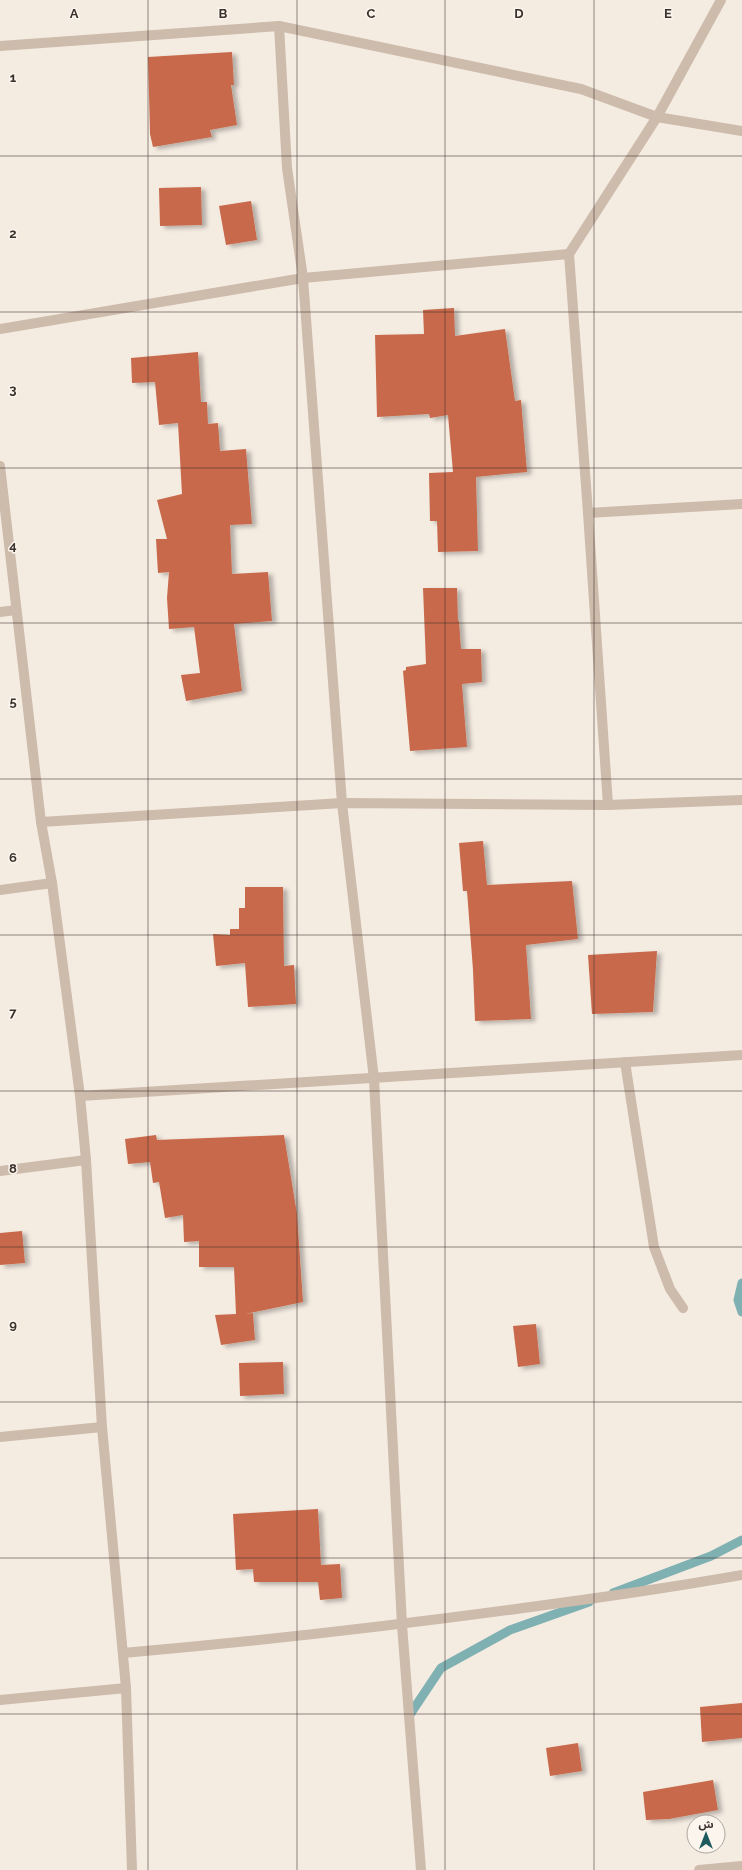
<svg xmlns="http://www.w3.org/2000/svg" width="742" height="1870" font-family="Raleway,'Noto Sans Arabic',sans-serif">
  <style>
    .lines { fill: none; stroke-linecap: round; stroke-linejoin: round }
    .stream { stroke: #7fb0b2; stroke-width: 9 }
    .building { fill: #c8694b; filter: url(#shadow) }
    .minor { stroke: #cdbbac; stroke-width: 10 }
    .grid { fill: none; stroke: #3b302b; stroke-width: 1; stroke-opacity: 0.55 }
    .grid-label { font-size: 13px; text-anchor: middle; font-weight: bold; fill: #3b302b; stroke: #fbf5ee; stroke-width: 3; stroke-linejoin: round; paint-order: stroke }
  </style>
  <defs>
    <filter id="shadow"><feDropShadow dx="4.5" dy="2.5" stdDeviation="2" flood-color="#0004"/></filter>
  </defs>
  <rect width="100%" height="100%" fill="#f4ebe1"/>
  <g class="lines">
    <g class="stream">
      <polyline points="742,1283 738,1300 742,1312"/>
      <polyline points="613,1593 711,1556 742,1540"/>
      <polyline points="409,1716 441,1668 510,1630 589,1602"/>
    </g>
  </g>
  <g class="building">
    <polygon points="232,52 234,85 231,85 237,125 210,130 212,137 153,147 150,134 148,57"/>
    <polygon points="201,187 202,225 160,226 159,188"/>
    <polygon points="251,201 257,240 226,245 219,206"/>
    <polygon points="454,308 455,336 505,329 515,401 521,400 527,472 476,477 478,551 438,552 437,521 430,521 429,473 453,472 448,415 430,418 429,414 377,417 375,335 424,334 423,310"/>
    <polygon points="198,352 201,402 207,402 208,424 218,423 220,451 246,449 252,524 230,525 232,574 268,572 272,621 234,624 242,691 186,701 181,675 200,673 194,627 169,629 167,598 169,572 158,573 156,539 167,539 157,500 182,494 178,423 159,425 155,382 132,383 131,358"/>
    <polygon points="423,588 457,588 458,621 459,621 461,649 481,649 482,682 462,684 467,747 410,751 403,671 406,670 406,667 426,664"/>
    <polygon points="483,841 487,885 572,881 578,939 526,945 531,1019 475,1021 473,970 467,891 463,891 459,843"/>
    <polygon points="245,887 283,887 284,966 294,965 296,1004 248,1007 245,963 216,966 213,934 230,935 230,929 239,929 239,908 245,908"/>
    <polygon points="657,951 653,1012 592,1014 588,955"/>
    <polygon points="156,1135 157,1140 284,1135 297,1214 303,1302 245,1314 253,1313 255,1340 221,1345 215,1315 236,1314 234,1267 199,1267 199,1241 184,1242 183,1215 165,1218 159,1182 153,1183 150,1162 128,1164 125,1139"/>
    <polygon points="22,1231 25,1263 0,1265 0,1233"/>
    <polygon points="536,1324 540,1364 518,1367 513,1326"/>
    <polygon points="283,1362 284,1394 240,1396 239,1363"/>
    <polygon points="318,1509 321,1565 340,1564 342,1598 320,1600 318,1582 254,1582 253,1569 236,1570 233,1514"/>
    <polygon points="742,1703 742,1738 702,1742 700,1707"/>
    <polygon points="578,1743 582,1771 550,1776 546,1748"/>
    <polygon points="713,1780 718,1810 669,1819 646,1820 643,1792"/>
  </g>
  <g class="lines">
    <g class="minor">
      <polyline points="279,26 287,168 303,278 342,803 374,1079 402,1625 421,1870"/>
      <polyline points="0,46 279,26 581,89 657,117 742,131"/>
      <polyline points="0,329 303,278 569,254"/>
      <polyline points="0,466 41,822 52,883 80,1096 86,1160 102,1427 126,1688 132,1870"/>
      <polyline points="588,513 742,504"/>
      <polyline points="0,612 16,610"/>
      <polyline points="608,805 588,513 569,254 657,117 721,0"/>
      <polyline points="41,822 342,803 608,805 742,800"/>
      <polyline points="0,890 52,883"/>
      <polyline points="625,1062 654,1247 670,1289 683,1308"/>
      <polyline points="80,1096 742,1055"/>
      <polyline points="0,1171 86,1160"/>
      <polyline points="0,1437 102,1427"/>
      <path d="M123,1653c139,-12 277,-28 415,-47 68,-9 136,-19 204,-31"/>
      <polyline points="0,1700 126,1688"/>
      <polyline points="699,1870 742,1866"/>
    </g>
  </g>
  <path class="grid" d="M148,0v1870M297,0v1870M445,0v1870M594,0v1870M0,156h742M0,312h742M0,468h742M0,623h742M0,779h742M0,935h742M0,1091h742M0,1247h742M0,1402h742M0,1558h742M0,1714h742"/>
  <g class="grid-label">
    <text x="74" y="18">A</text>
    <text x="223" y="18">B</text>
    <text x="371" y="18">C</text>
    <text x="519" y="18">D</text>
    <text x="668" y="18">E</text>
    <text x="13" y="82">1</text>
    <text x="13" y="238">2</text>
    <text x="13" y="394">3</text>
    <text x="13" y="550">4</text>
    <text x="13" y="706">5</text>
    <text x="13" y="862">6</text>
    <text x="13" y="1017">7</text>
    <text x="13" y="1173">8</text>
    <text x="13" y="1329">9</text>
  </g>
  <g transform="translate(706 1834)"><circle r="19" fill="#fbf5ee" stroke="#aea6a0"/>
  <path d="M0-3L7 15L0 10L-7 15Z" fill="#1f5a5e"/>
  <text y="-6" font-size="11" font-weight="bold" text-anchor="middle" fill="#3b302b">ش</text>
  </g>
</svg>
